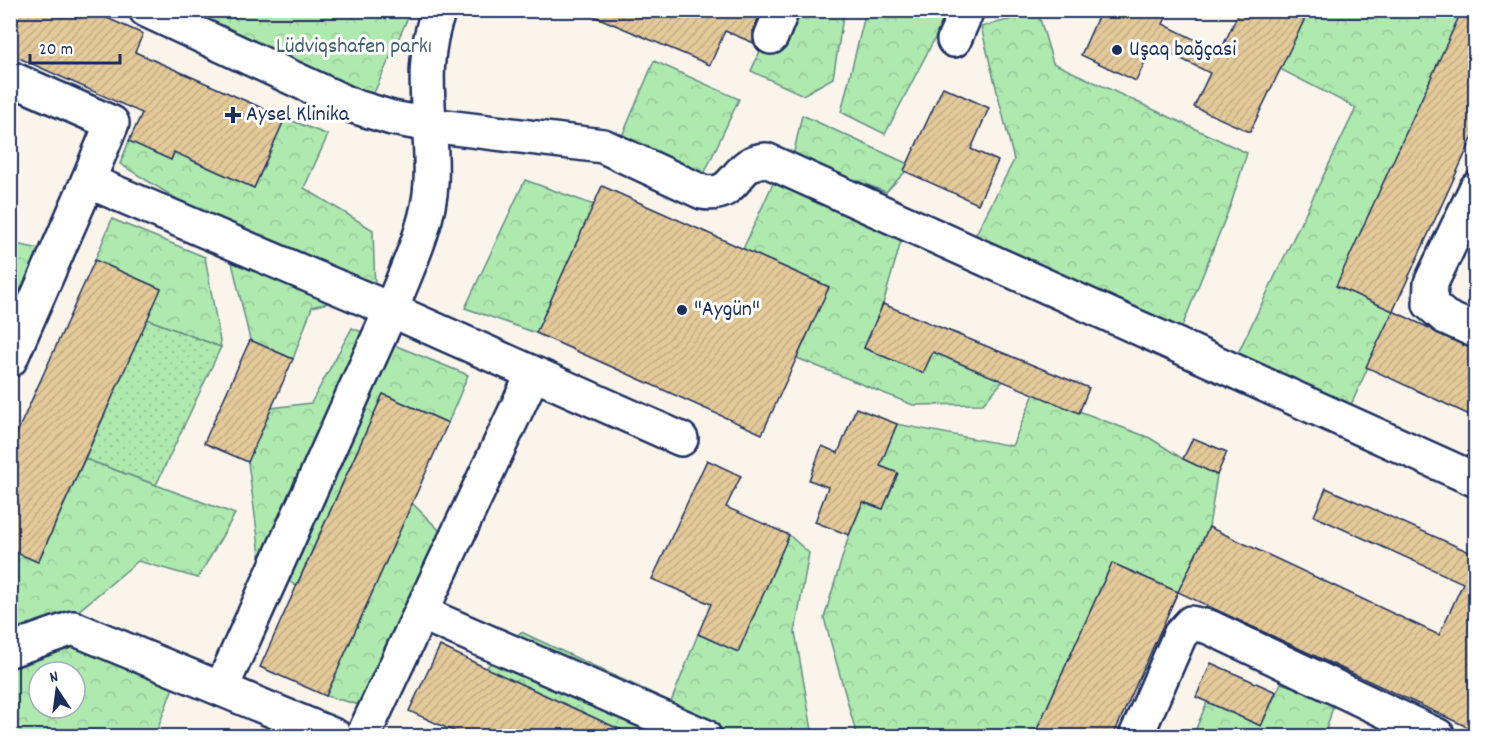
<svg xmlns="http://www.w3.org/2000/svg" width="1486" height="747" font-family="Dekko,sans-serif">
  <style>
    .grass { fill: url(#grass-dots); stroke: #648c86; stroke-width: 1.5 }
    .forest { fill: url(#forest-crowns); stroke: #648c86; stroke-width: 1.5; fill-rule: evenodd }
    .building { fill: url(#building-hatch); stroke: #1b2f5e; stroke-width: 1.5 }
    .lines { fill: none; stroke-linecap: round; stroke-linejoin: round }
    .minor-casing { stroke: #1b2f5e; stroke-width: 38 }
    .minor { stroke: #fff; stroke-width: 33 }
    .poi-dot { fill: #1b2f5e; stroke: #fff; stroke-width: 2 }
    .labels { text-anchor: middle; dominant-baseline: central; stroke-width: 6; stroke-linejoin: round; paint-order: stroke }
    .park-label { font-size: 22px; fill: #405e72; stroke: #fff }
    .poi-label { font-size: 22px; fill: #1b2f5e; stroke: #fff; text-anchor: start }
  </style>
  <defs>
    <pattern id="grass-dots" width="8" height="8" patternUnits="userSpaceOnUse" patternTransform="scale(1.5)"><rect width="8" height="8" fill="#aee9ae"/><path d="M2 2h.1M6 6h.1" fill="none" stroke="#95c898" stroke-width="1.8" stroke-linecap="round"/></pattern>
    <pattern id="forest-crowns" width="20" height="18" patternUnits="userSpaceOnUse" patternTransform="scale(1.5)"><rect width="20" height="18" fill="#aee9ae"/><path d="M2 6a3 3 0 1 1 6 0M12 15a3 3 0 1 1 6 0" fill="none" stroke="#95c898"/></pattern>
    <pattern id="building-hatch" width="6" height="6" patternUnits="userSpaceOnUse" patternTransform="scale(1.5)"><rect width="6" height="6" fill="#e4c999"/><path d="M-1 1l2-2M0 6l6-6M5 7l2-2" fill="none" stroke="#c3ad86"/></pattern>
  </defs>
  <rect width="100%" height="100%" fill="#faf4eb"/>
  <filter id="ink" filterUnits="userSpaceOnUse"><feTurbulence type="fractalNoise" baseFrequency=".0167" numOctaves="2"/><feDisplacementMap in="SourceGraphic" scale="12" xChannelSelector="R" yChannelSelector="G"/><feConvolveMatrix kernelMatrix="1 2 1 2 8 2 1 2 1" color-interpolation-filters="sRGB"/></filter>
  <g filter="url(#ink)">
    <polygon class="grass" points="147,319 221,347 156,485 85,459"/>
    <g class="forest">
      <polygon points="187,11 411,11 373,95"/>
      <polygon points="778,11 844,11 833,78 803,95 751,71"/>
      <polygon points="866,11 949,11 885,134 841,112"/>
      <polygon points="1309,11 1462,11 1337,286 1393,311 1351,405 1238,353 1356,108 1280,69"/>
      <polygon points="1038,12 1053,63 1247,153 1231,204 1180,332 972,242 1014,160 981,27"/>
      <polygon points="654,61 739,99 704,174 620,141"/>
      <polygon points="802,115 908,164 905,172 886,192 793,156"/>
      <polygon points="285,118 328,135 304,188 373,230 375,291 312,307 293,359 250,340 224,228 120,164 129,141 171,160 187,122 202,129 189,159 254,188"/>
      <polygon points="525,180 594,205 536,333 465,308"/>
      <polygon points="774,181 902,238 883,304 864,348 923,373 943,329 959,334 949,359 1003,381 983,404 913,405 797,358 829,287 743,249"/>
      <polygon points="112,219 205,257 221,347 147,319 95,260"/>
      <polygon points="11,243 45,250 11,325"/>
      <polygon points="352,328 468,375 448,423 383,394 296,586 261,562 248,462 271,408 311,403"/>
      <polygon points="1034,394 1150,438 1183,459 1217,475 1209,527 1178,592 1112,563 1034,736 857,736 824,618 849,535 863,502 883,509 897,473 880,466 897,424 1012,446"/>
      <polygon points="85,459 235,514 198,578 138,561 77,612 11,637 11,550 38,562"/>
      <polygon points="412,503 442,533 364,706 326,696"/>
      <polygon points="789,535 809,553 795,632 813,736 634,736 486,668 521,632 671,702 698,634 738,651"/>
      <path d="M77,639l98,43 -20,54h-128l-16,-4v-68zM39,672h36v36h-36z"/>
      <polygon points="1281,683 1335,701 1324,736 1193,736 1207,702 1261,726"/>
    </g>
    <g class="building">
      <polygon points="10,10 89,10 143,34 135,52 285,118 254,188 174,152 171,160 129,141 142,113 10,54"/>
      <polygon points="762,10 753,30 754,43 725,31 710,65 582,11"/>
      <polygon points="1101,10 1170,10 1163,24 1220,52 1240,10 1309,10 1250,132 1194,107 1210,73 1153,45 1136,81 1081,55"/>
      <polygon points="1462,10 1476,10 1476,130 1393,311 1336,286"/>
      <polygon points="943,87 989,108 971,149 998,161 978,204 904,171"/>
      <polygon points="602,186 829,287 762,434 536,333"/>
      <polygon points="95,260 161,289 38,562 10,550 10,448"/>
      <polygon points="883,304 1089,388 1079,413 933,352 923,373 864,348"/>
      <polygon points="1393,311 1476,350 1476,418 1366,367"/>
      <polygon points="250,340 293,359 248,462 204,443"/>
      <polygon points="383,394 448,423 326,696 260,667"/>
      <polygon points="856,408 897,424 880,466 898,473 883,509 863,502 849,535 815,522 828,487 809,480 822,446 838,453"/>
      <polygon points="1193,438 1227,452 1217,475 1183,459"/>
      <polygon points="707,460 741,476 726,507 789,535 738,652 698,634 711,604 652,579"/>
      <polygon points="1326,488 1476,555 1476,731 1178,592 1209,527 1439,635 1463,583 1314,516"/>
      <polygon points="1112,563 1178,592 1113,736 1034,736"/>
      <polygon points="440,646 486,668 634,736 464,736 409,711"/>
      <polygon points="1211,663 1276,692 1261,726 1196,697"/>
    </g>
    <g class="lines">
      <defs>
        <g id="minor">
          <path d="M146,10l207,96 39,12 38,7 173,21 99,46c37,7 31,-31 64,-32l710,320"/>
          <path d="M439,10c-23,60 -5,113 -8,173 -2,43 -25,87 -40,127l290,129"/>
          <polyline points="771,37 782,10"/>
          <polyline points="954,40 967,10"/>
          <polyline points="10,78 112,123 88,181"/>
          <polyline points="1476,189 1431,283 1430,304 1445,317 1476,331"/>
          <polyline points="10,360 88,181 391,310 221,689"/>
          <polyline points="421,613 704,736"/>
          <polyline points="10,650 73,628 335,736"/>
          <polyline points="363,736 533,374"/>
          <polyline points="1136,736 1180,635 1191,623 1209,627 1438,736"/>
        </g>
      </defs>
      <use href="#minor" class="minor-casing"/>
      <use href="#minor" class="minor"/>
    </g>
  </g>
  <g class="poi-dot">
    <circle cx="1117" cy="50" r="6"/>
    <path d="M230 106h6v6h6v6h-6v6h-6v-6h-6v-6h6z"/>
    <circle cx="682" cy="310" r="6"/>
  </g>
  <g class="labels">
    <g class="park-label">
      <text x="354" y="47">Lüdviqshafen parkı</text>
    </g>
    <g class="poi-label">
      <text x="1129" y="50">Uşaq bağçasi</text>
      <text x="246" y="115">Aysel Klinika</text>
      <text x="694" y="310">"Aygün"</text>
    </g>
  </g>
  <rect width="1486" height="747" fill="none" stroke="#fff" stroke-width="36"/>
  <rect x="18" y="18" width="1450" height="711" fill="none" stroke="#1b2f5e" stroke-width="2" filter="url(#ink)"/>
  <g transform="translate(57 690) rotate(347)"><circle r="28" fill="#ffffff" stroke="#a4acbf" stroke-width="1.5"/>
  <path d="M0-4.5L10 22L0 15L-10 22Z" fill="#1b2f5e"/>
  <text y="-9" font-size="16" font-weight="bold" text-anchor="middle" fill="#1b2f5e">N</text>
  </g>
  <path d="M30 54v9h90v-9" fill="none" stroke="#1b2f5e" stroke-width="3"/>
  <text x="39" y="54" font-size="18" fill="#1b2f5e" stroke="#ffffff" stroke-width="4.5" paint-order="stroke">20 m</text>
</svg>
